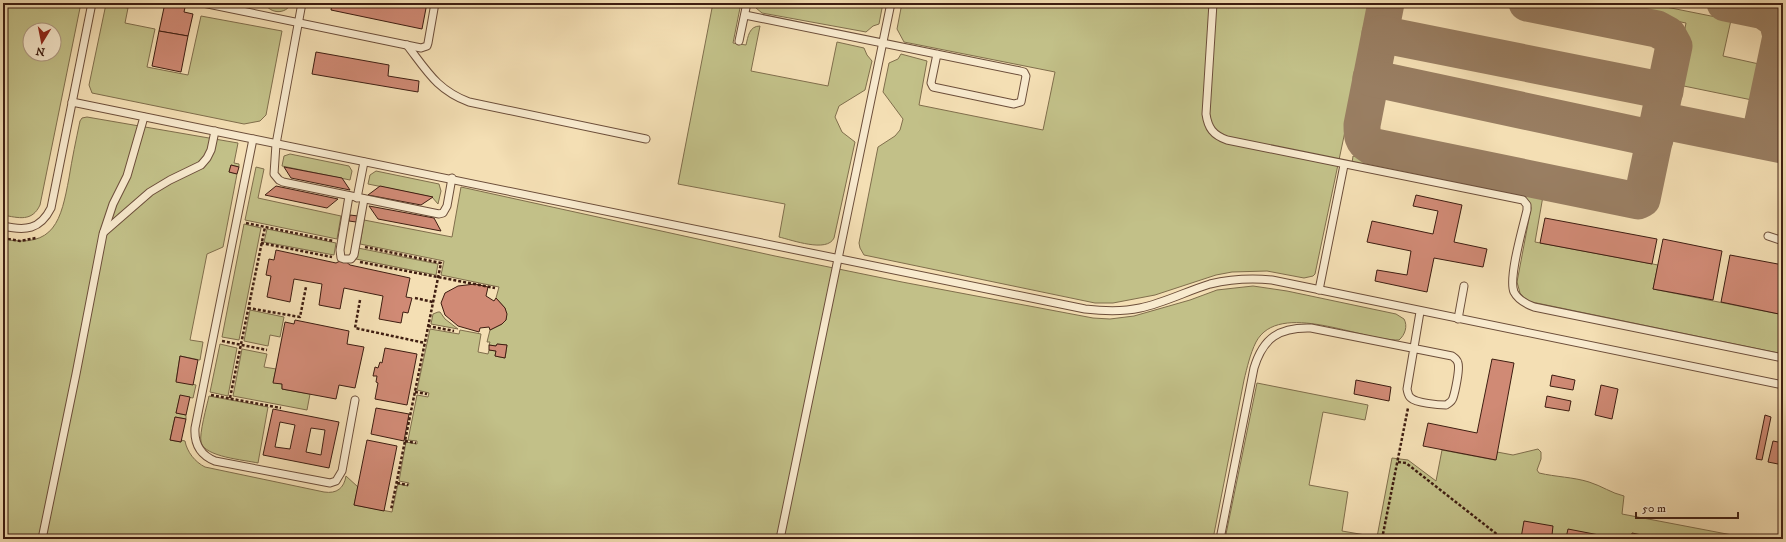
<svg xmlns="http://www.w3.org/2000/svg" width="1786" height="542" font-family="'IM FELL DW Pica',serif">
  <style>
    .green { fill: #c2c088; stroke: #806e4c; fill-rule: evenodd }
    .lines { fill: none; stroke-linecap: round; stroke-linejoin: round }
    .taxiway { stroke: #997e62; stroke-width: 37 }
    .building { fill: #d08a75; stroke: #3e1d11; fill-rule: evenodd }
    .lane-casing { stroke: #6c4e3a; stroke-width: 9 }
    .path { stroke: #3e1d11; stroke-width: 2.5; stroke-dasharray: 3 2; stroke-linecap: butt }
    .lane { stroke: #f8eace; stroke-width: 7 }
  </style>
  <rect width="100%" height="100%" fill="#f4dfb4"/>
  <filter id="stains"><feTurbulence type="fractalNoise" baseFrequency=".005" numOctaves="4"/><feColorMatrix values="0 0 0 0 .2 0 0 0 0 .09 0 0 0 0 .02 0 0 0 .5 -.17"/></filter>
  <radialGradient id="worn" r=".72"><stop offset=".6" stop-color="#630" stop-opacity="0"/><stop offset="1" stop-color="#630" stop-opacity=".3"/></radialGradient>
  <g class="green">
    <path d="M4,3h77l-41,202c-8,17 -21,13 -37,10zM30,30h24v24h-24z"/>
    <path d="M264,3h28c-7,12 -21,11 -28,0z"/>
    <path d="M713,3h28l-8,40 13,2c2,-8 3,-19 14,-19l-9,45 77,15 9,-44 27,6 3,7 5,6 -7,29 -26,16 -4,11 7,15 13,10 -21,96c-7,15 -42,2 -55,-1l6,-33 -107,-20z"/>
    <polygon points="754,3 883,3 879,24 873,26 866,32 762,13 756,8"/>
    <polygon points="902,3 1372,3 1315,274 1313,276 1304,278 1267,271 1232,272 1216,275 1155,295 1113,303 1095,303 864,255 860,248 859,243 878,147 895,136 900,130 903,119 883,92 889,63 898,59 901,54 927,61 919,105 1043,130 1055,72 904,42 897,29"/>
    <polygon points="1586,3 1646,3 1731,20 1723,56 1759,64 1752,100 1674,84 1686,23"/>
    <polygon points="106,4 128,8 125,23 155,29 147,67 188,75 201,16 282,31 266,115 260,121 244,124 92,93 89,85"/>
    <path d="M87,117l151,26 -4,20 5,1v3l-8,-2 -2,7 8,2 -14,73 -16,7 -17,86 13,2 -3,18 -20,-4 -4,25 20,4 -3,13 -13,-2 -4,17 10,2v4l-11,-2 -5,23 11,2v-2l4,1c2,11 10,21 20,26l119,25c13,2 20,-4 22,-16l12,11 -4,18 38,7 6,-28 10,2 1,-3 -10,-2 7,-39 11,2v-3l-9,-1 9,-45 11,2 1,-4 -12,-3 13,-61 29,5 1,-4 21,4 -3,18 10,2 1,-4 7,1 -1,5 10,2 2,-13 -10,-1 -1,2 -7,-1 1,-3h-3l3,-12 12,-6 4,-4 -1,-12 -9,-10 3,-11 -58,-12 3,-14 -84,-17 4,-24 88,17 9,-50 314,69 127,26 191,36 17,1 24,-3 56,-16 27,-10 36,-4 34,5 109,23 8,5c4,7 1,16 -5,21 -37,1 -120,-41 -143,2 -6,12 -9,26 -12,38l-31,159h-1210v-300c52,10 58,-19 66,-61 3,-19 7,-38 11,-57l2,-3z"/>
    <polygon points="290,154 349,166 352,171 350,180 282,166 284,156"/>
    <polygon points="1353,156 1543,196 1535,242 1658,265 1653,289 1779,314 1783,293 1783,354 1527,301 1520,293 1517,282 1531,208 1529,201 1526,199 1352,163"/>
    <polygon points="256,167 264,169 258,198 341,216 337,239 245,220"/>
    <polygon points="376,171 439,184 441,191 438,204 432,197 368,184 370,175"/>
    <polygon points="244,224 261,228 239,340 222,337"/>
    <polygon points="267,229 336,243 334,255 264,242"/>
    <polygon points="358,248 438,264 436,275 356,259"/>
    <polygon points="250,310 284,317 280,337 270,335 268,346 244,341"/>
    <polygon points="438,312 440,312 445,319 458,329 431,324 433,314"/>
    <polygon points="220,344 237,348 228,396 210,392"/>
    <polygon points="242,349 267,354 264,367 276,369 273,382 282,384 282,389 310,394 307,410 233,396"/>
    <path d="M1257,383l111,22 -3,15 -42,-8 -14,73 39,7 -6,39 35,6 15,-79 16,2 28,21 6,-31 53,10 2,-8 16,3 25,-6 3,3v7l-4,11 2,3c17,4 34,4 50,9 13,4 22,11 35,14l-2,18 131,25h-306l-13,-3 -21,3h-188z"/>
    <path d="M209,396l59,11 -10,56c-13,-3 -54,-6 -57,-21 -2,-8 6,-37 8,-46z"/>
  </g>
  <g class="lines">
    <g class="taxiway">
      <path d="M1386,3l-24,122c0,10 0,16 9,21l267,55 4,-2 32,-153 -6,-11 -11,-6 -130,-26"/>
      <polyline points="1725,3 1764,11 1777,20 1781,36 1759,140"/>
      <polyline points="1380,34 1665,91"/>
      <polyline points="1371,78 1655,139"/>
      <polyline points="1659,120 1783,145"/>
    </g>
  </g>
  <g class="building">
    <polygon points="165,3 186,3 184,12 193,14 188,36 159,31"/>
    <polygon points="332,3 427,3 422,29 331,10"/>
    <polygon points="159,31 188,36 181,72 152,66"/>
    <polygon points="316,52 389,65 388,76 419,81 418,92 312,74"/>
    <polygon points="231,165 239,167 237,174 229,172"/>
    <polygon points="284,167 342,178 350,190 291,178"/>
    <polygon points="276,186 338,199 327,208 265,195"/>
    <polygon points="380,186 433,197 421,205 368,195"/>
    <polygon points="1416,195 1462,205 1454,242 1487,249 1483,267 1434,258 1427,292 1375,281 1377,270 1407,275 1411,251 1367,242 1372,221 1433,234 1438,211 1413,206"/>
    <polygon points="369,206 434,218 441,231 378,219"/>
    <polygon points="350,215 358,216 356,222 349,221"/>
    <polygon points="1545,218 1657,239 1652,264 1540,243"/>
    <polygon points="1663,239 1722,251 1713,300 1653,289"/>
    <polygon points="276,250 336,263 342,260 345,261 350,265 410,278 406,297 412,298 408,313 403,312 401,323 379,319 383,296 344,288 340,309 319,305 322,284 294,279 290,302 267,297 271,276 266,275 269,259 274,260"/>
    <polygon points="1730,255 1783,265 1783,293 1779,314 1721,302"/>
    <polygon points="475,284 488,287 486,296 494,301 496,298 505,308 507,314 506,320 502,324 490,330 489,327 480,328 479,332 458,326 445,315 441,303 445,293 458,286"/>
    <polygon points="295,320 349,331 347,344 364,347 355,388 339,385 336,399 282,389 282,384 273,383 285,322 294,324"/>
    <polygon points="497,344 507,345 505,358 495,356 496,351 489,350 489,345 496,346"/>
    <polygon points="385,348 417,354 407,405 375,399 378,383 376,382 377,376 373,376 375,367 378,368 380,362 382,363"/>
    <polygon points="180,356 198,360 193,385 176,382"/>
    <polygon points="1492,359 1514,363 1496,460 1423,446 1428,423 1477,433"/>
    <polygon points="1552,375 1575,380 1573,390 1550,386"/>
    <polygon points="1356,380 1391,387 1389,401 1354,394"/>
    <polygon points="1601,385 1618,389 1612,419 1595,415"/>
    <polygon points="180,395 190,397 186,415 176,413"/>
    <polygon points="1547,396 1571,401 1569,411 1545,407"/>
    <polygon points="376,408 409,414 404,441 371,434"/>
    <path d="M273,409l66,13 -10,46 -66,-13zM280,422l15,3 -5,24 -15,-2zM311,428l14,2 -4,25 -15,-3z"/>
    <polygon points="1765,415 1771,417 1762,460 1756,459"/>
    <polygon points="175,417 186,419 181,442 170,440"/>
    <polygon points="367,440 397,446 384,511 354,505"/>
    <polygon points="1773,441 1783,443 1783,465 1768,462"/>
    <polygon points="1524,521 1553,526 1552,535 1566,538 1568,529 1599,535 1599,539 1521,538"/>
    <polygon points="1632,533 1661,539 1631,539"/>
  </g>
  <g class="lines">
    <defs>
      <g id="lane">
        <polyline points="203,3 421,48 427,46 428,43 435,3"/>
        <polyline points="302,3 276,144 274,174 279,180 283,182 439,214 443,213 447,206 452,178"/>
        <path d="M1213,3l-7,111c2,14 7,21 21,26l296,60 4,5v5c-4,17 -19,68 -13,82 4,8 12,12 20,15l249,51"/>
        <polyline points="745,15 1020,71 1024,72 1026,76 1021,102 1014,104 933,87 931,83 937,54"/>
        <polyline points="739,41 747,3"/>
        <path d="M407,45c20,26 30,45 62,57l177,37"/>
        <path d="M72,102l1013,207c18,2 37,3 55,-1 24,-5 47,-17 70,-24 21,-5 41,-6 62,-4l511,105"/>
        <path d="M253,139l-58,289c-1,16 5,27 20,33l115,22 6,-2 6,-10 13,-71"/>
        <polyline points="349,196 340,250 341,258 344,259 351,259 354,255 364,199"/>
        <polyline points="357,198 364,162"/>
        <path d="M3,226c22,5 37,4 48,-18l41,-205"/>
        <polyline points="104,232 150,192 170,180 201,165 207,158 211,150 215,131"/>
        <polyline points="1768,236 1783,241"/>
        <polyline points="1319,290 1344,165"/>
        <polyline points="1458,319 1464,286"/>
        <polyline points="42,539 76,374 103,234 113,204 127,176 144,117"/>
        <polyline points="780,539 891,3"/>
        <path d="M1220,539l34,-171c9,-30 25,-41 57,-40l141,28c3,2 5,3 6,7 2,6 -3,29 -5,35 -1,4 -4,5 -7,7 -7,0 -30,-2 -35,-7 -3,-2 -3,-5 -4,-9l13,-77"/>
      </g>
    </defs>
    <use href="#lane" class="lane-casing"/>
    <g class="path">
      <polyline points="246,223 333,241"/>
      <polyline points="3,238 20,241 36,238"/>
      <polyline points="261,243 332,257"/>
      <polyline points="365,247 441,263 391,510"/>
      <polyline points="360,262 495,288"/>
      <polyline points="415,298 433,302"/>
      <polyline points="360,300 355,328 425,343"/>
      <polyline points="248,308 300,317 306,287"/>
      <polyline points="428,326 454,331"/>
      <polyline points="222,341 267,350"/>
      <polyline points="415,392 427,394"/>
      <polyline points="211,395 281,408"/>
      <polyline points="230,398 265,227"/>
      <polyline points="405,441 416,443"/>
      <polyline points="1398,462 1406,463 1503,539"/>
      <polyline points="397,483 408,485"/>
      <polyline points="1382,539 1408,408"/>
    </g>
    <use href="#lane" class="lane"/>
  </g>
  <rect width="1786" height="542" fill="none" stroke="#f4dfb4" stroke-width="16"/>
  <rect x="4" y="4" width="1778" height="534" fill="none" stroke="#3e1d11" stroke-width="2"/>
  <rect x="8" y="8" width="1770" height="526" fill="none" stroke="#3e1d11"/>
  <g transform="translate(42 42) rotate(190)"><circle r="19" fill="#f8eace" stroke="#ae9882"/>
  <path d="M0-3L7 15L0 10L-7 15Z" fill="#8f2418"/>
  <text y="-6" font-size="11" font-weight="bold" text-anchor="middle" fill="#3e1d11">N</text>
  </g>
  <path d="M1636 512v6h102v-6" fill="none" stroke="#3e1d11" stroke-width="2"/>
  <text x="1642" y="512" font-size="12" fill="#3e1d11" stroke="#f8eace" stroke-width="3" paint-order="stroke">50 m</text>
  <rect width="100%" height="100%" filter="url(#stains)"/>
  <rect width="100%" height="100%" fill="url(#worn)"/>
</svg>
